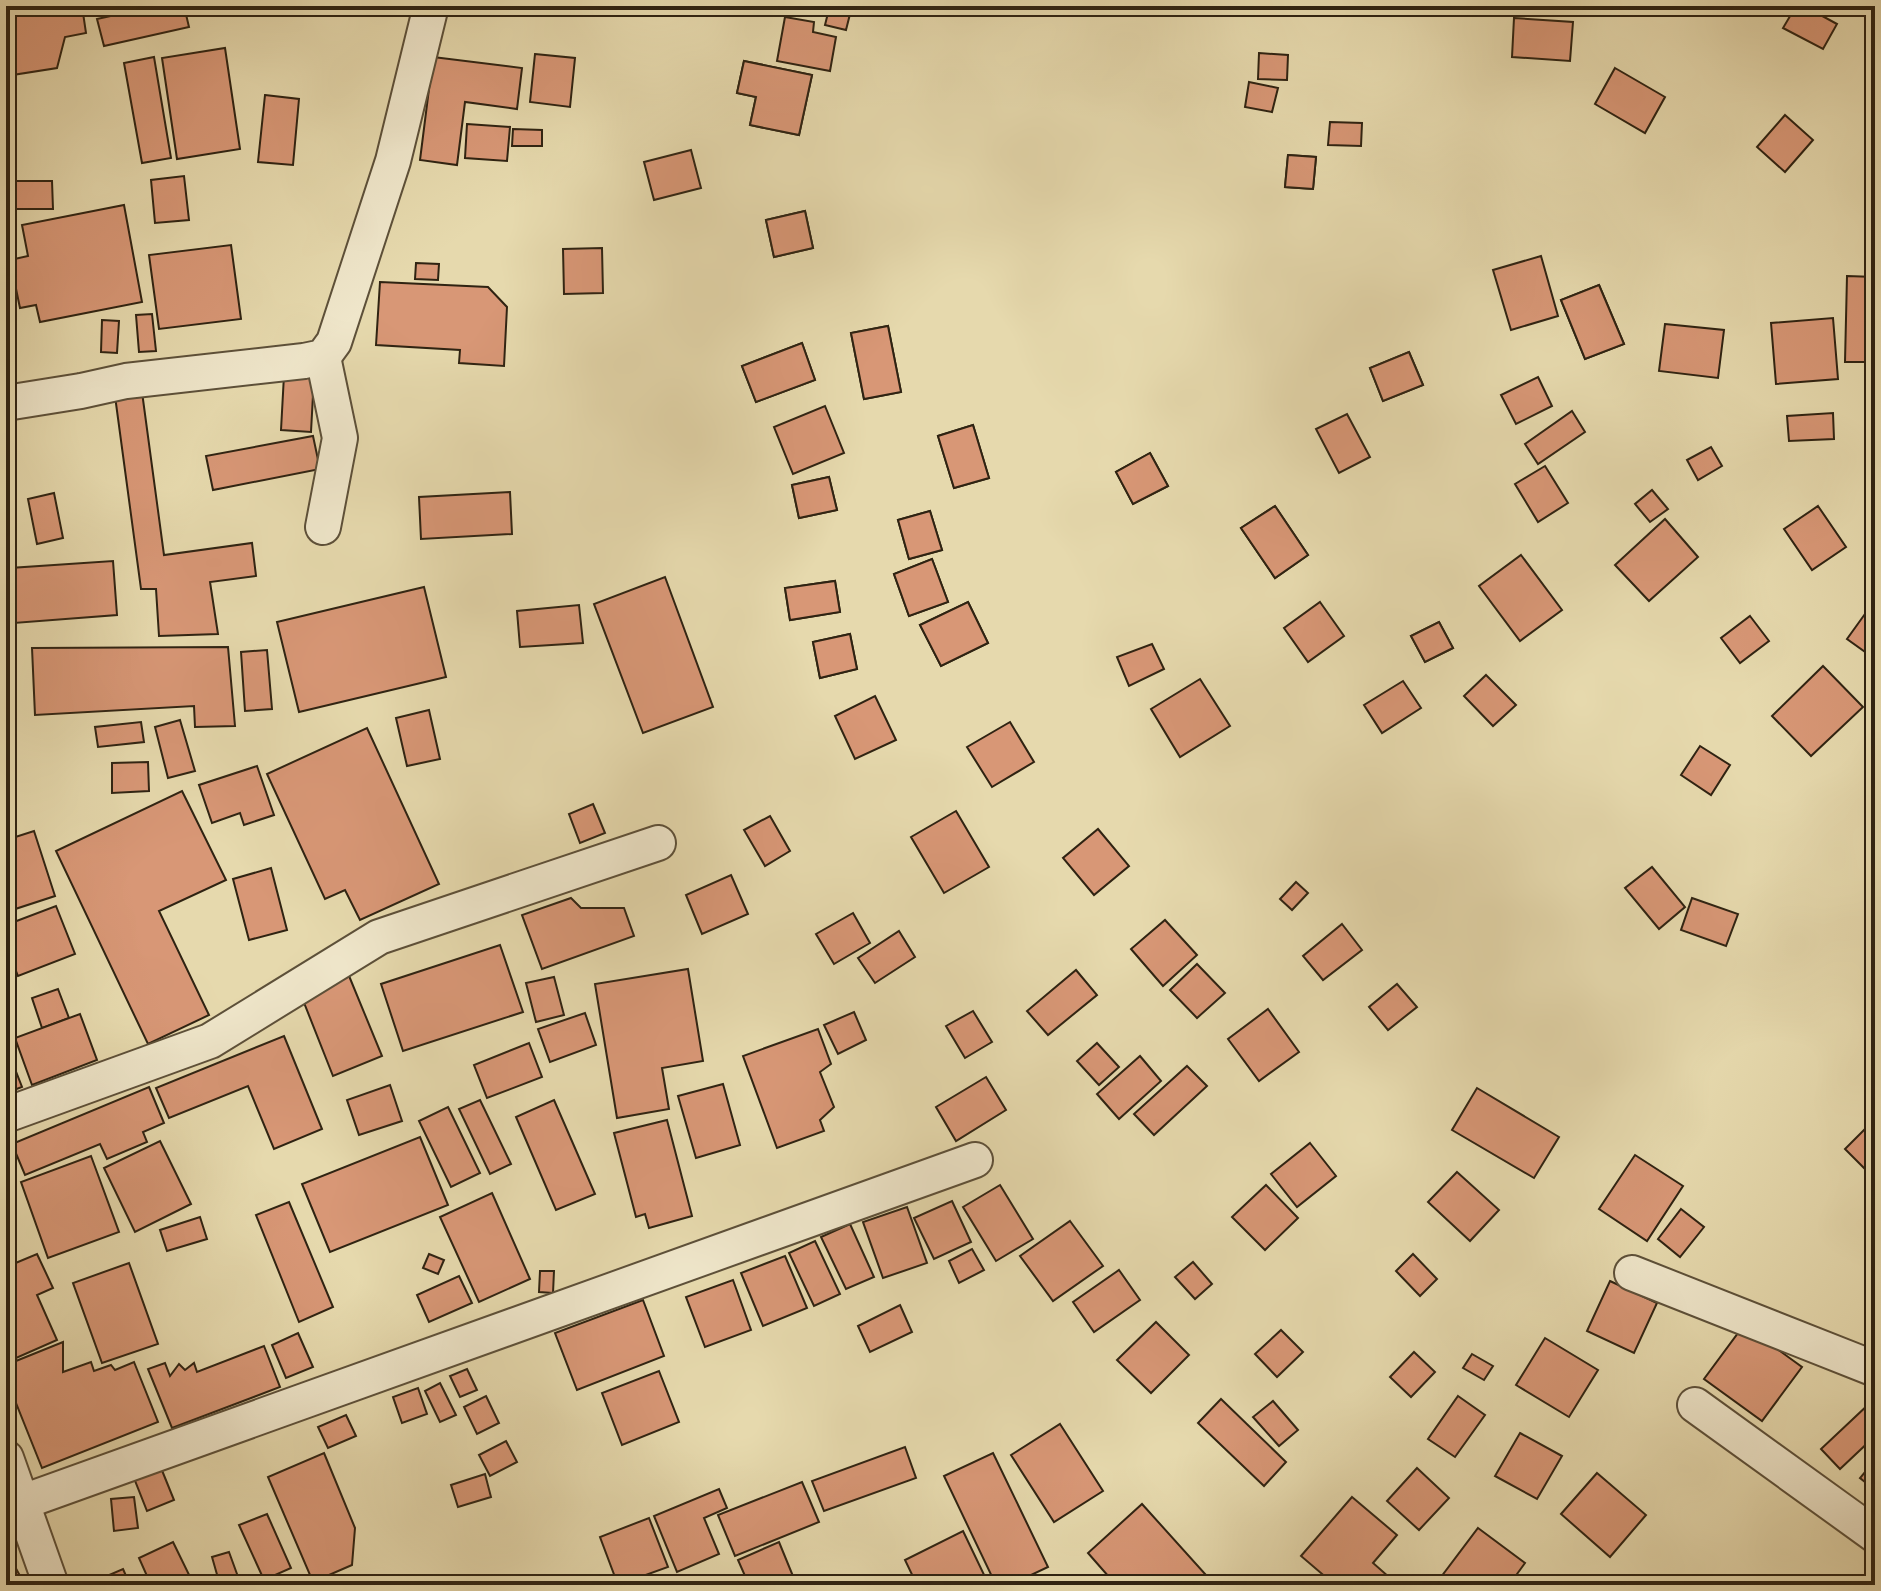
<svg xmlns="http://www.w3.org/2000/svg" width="1881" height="1591" font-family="Vollkorn,serif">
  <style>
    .building { fill: #d89776; stroke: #2f2312; stroke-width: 2 }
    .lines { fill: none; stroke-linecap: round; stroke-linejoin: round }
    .street-casing { stroke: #5d5039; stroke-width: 38 }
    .street { stroke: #efe6ca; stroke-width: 34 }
  </style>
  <rect width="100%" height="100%" fill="#e6d9ad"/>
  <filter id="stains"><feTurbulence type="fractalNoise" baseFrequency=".0025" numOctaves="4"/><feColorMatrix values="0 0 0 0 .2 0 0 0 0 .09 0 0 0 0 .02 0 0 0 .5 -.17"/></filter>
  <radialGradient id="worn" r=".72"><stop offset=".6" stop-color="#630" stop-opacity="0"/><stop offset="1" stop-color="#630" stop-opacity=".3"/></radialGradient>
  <g class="building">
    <polygon points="6,6 82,6 86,33 65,37 57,68 6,76"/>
    <polygon points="156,6 184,6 189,27 104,46 97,19"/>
    <polygon points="799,6 852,6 846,30 825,25 828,13"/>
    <polygon points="1796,6 1804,6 1837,24 1823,49 1783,28"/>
    <polygon points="785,17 814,22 813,32 836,37 830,71 777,61"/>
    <polygon points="1514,18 1573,22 1570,61 1512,57"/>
    <polygon points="225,48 240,149 177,159 162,58"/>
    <polygon points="1259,53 1288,55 1287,80 1258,79"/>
    <polygon points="535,54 575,58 570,107 530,102"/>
    <polygon points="154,57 171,158 142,163 124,63"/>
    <polygon points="433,57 522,68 517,109 465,102 457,165 420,160"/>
    <polygon points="744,61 812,75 799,135 750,125 756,97 737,93"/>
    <polygon points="744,61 812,75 799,135 750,125 756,97 737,93"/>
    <polygon points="1615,68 1665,97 1645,133 1595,104"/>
    <polygon points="1249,82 1278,88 1272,112 1245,107"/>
    <polygon points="265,95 299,99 293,165 258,162"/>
    <polygon points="1785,115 1813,140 1785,172 1757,147"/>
    <polygon points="1330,122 1362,123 1361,146 1328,145"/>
    <polygon points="467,124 510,127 507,161 465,158"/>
    <polygon points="513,129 542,130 542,146 512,146"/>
    <polygon points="691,150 701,188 654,200 644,162"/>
    <polygon points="1288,155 1316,157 1313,189 1285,187"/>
    <polygon points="1288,155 1316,157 1313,189 1285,187"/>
    <polygon points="184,176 189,220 155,223 151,180"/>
    <polygon points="6,181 52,181 53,209 6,209"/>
    <polygon points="124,205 142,302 40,322 36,305 20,308 10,260 28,256 22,225"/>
    <polygon points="805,211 813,248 774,257 766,220"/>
    <polygon points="805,211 813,248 774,257 766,220"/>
    <polygon points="231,245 241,319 159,329 149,255"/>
    <polygon points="602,248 603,293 564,294 563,249"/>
    <polygon points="1541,256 1558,316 1511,330 1493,270"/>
    <polygon points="416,263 439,264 438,280 415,279"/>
    <polygon points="1847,276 1875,277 1875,362 1845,362"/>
    <polygon points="380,282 488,287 507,307 504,366 459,363 460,350 376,345"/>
    <polygon points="1599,285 1624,344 1585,359 1561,300"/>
    <polygon points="1599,285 1624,344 1585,359 1561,300"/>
    <polygon points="152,314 156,351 139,352 136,315"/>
    <polygon points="1833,318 1838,379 1776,384 1771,323"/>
    <polygon points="102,320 119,321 117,353 101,352"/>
    <polygon points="1665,324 1724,330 1718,378 1659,371"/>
    <polygon points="888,326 901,392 864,399 851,333"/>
    <polygon points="888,326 901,392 864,399 851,333"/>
    <polygon points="802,343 815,380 756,402 742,366"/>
    <polygon points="802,343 815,380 756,402 742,366"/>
    <polygon points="1409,352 1423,385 1383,401 1370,368"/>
    <polygon points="1409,352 1423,385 1383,401 1370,368"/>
    <polygon points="284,375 314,376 311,432 281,430"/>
    <polygon points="1538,377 1552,406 1516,424 1501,395"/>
    <polygon points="142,392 164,555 252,543 256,576 210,582 218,634 159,636 156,589 141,589 115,396"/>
    <polygon points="825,406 844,453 793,474 774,427"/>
    <polygon points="1572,411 1585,432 1538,464 1525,444"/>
    <polygon points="1833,413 1834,439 1789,441 1787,416"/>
    <polygon points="1347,414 1370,457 1339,473 1316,429"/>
    <polygon points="973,425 989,478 954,488 938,436"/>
    <polygon points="973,425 989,478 954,488 938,436"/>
    <polygon points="313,436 320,469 213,490 206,456"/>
    <polygon points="1711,447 1722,466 1698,480 1687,460"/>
    <polygon points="1150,453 1168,486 1133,504 1116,472"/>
    <polygon points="1150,453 1168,486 1133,504 1116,472"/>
    <polygon points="1545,466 1568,503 1538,522 1515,484"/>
    <polygon points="829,477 837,510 799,518 792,485"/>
    <polygon points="829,477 837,510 799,518 792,485"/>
    <polygon points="1652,490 1668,509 1650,522 1635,504"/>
    <polygon points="510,492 512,534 421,539 419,497"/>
    <polygon points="54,493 63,538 37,544 28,499"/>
    <polygon points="1275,506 1308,555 1275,578 1241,528"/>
    <polygon points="1275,506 1308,555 1275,578 1241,528"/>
    <polygon points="1818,506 1846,547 1812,570 1784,529"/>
    <polygon points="930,511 942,550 909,559 898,520"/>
    <polygon points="930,511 942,550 909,559 898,520"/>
    <polygon points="1665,519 1698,557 1649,601 1615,565"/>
    <polygon points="1521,555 1562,610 1520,641 1479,586"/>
    <polygon points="932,559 948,602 909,616 894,574"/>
    <polygon points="932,559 948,602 909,616 894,574"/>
    <polygon points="113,561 117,615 14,623 10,568"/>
    <polygon points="665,577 713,707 643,733 594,604"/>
    <polygon points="835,581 840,612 790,620 785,588"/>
    <polygon points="835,581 840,612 790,620 785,588"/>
    <polygon points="424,587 446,677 299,712 277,622"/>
    <polygon points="1875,600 1875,659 1847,639"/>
    <polygon points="968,602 988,643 941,666 920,625"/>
    <polygon points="968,602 988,643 941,666 920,625"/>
    <polygon points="1320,602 1344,636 1308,662 1284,628"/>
    <polygon points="579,605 583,643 520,647 517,611"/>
    <polygon points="1750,616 1769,641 1740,663 1721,638"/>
    <polygon points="1439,622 1453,648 1425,662 1411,636"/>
    <polygon points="1439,622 1453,648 1425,662 1411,636"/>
    <polygon points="850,634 857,669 820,678 813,642"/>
    <polygon points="850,634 857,669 820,678 813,642"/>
    <polygon points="1152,644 1164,669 1129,686 1117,657"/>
    <polygon points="228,647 235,726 195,727 194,706 35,715 32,648"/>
    <polygon points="267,650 272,709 245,711 241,652"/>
    <polygon points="1823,666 1863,707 1811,756 1772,716"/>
    <polygon points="1486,675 1516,705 1493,726 1464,696"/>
    <polygon points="1200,679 1230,726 1180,757 1151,709"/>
    <polygon points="1403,681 1421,708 1382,733 1364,705"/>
    <polygon points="875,696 896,740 855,759 835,716"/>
    <polygon points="429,710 440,759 407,766 396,718"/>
    <polygon points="180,720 195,771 168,778 155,727"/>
    <polygon points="141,722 144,742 98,747 95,727"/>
    <polygon points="1010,722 1034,762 992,787 967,747"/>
    <polygon points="367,728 439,884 360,920 345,890 325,899 267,774"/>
    <polygon points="1700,746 1730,765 1711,795 1681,775"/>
    <polygon points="148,762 149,791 112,793 112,763"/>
    <polygon points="257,766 274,815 244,825 240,813 212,823 199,785"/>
    <polygon points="182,791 226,880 159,911 209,1015 148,1044 56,851"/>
    <polygon points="593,804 605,833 580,843 569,814"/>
    <polygon points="956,811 989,867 944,893 911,837"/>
    <polygon points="770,816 790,851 765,866 744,830"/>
    <polygon points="1098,829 1129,866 1094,895 1063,858"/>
    <polygon points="34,831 55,896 6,912 6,840"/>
    <polygon points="1652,867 1685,907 1659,929 1625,888"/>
    <polygon points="271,868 287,930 249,940 233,879"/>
    <polygon points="731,875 748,914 702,934 686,895"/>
    <polygon points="1296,882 1308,893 1292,910 1280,899"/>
    <polygon points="571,898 581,908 624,908 634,936 542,969 522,915"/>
    <polygon points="1692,898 1738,914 1726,946 1681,930"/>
    <polygon points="56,906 75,954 18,976 6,946 6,925"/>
    <polygon points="853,913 870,943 834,964 816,934"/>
    <polygon points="1165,920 1197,955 1163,986 1131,949"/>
    <polygon points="1342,924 1362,950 1323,980 1303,956"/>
    <polygon points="899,931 915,957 875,983 858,958"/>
    <polygon points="500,945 523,1012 403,1051 381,984"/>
    <polygon points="1197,964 1225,993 1197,1018 1170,990"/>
    <polygon points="688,969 703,1061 662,1068 669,1109 617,1118 595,984"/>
    <polygon points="1076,970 1097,995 1048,1035 1027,1011"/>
    <polygon points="347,971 382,1056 333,1076 299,990"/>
    <polygon points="554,977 564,1015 536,1022 526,983"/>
    <polygon points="1397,984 1417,1007 1388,1030 1369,1007"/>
    <polygon points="58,989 69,1018 42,1028 32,998"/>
    <polygon points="1268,1009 1299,1052 1259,1081 1228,1039"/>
    <polygon points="973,1011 992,1042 965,1058 946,1026"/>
    <polygon points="854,1012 866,1040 838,1054 824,1025"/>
    <polygon points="585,1013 596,1045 550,1062 538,1029"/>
    <polygon points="80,1014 97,1060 32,1085 15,1038"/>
    <polygon points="818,1029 831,1064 820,1072 834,1107 820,1120 824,1131 777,1148 743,1056"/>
    <polygon points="284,1036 322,1129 274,1149 248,1086 169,1118 156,1088"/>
    <polygon points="529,1043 542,1077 487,1098 474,1065"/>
    <polygon points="1097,1043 1119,1067 1099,1085 1077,1061"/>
    <polygon points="6,1046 22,1087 6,1093"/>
    <polygon points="1140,1056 1161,1081 1119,1119 1097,1094"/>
    <polygon points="1187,1066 1207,1086 1154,1135 1134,1114"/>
    <polygon points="986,1077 1006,1110 956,1141 936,1107"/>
    <polygon points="723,1084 740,1145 696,1158 678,1096"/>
    <polygon points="390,1085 402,1121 359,1135 347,1100"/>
    <polygon points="149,1087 164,1123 143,1132 147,1142 107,1159 100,1144 25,1175 12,1144"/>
    <polygon points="1477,1088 1559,1137 1534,1178 1452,1130"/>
    <polygon points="480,1100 511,1164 490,1174 459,1109"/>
    <polygon points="554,1100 595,1194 556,1210 516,1117"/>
    <polygon points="448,1107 480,1173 451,1187 419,1121"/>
    <polygon points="1875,1119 1875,1165 1868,1172 1845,1149"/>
    <polygon points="667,1120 692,1216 649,1228 645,1214 636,1217 614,1133"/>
    <polygon points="420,1137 448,1205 330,1252 302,1184"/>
    <polygon points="160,1141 191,1204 135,1232 104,1168"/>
    <polygon points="1310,1143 1336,1176 1297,1207 1271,1174"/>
    <polygon points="1635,1155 1683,1186 1647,1241 1599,1209"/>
    <polygon points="91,1156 119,1232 48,1258 21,1182"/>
    <polygon points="1457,1172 1499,1210 1470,1241 1428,1202"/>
    <polygon points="1000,1185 1033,1239 996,1261 963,1207"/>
    <polygon points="1266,1185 1298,1218 1265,1250 1232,1217"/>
    <polygon points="492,1193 530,1279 479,1302 440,1217"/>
    <polygon points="952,1201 971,1242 934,1259 914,1218"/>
    <polygon points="289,1202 333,1307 299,1322 256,1215"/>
    <polygon points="907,1207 927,1263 883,1278 863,1222"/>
    <polygon points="1681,1209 1704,1227 1680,1257 1658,1239"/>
    <polygon points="200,1217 207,1239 167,1251 160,1230"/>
    <polygon points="1070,1221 1103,1266 1053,1301 1020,1256"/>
    <polygon points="850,1224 874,1277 846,1289 821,1237"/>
    <polygon points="815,1241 840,1294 814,1306 789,1253"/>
    <polygon points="972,1249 984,1270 959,1283 949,1261"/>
    <polygon points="37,1254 53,1288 37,1295 57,1340 7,1362 6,1267"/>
    <polygon points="429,1254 444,1260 438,1274 423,1268"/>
    <polygon points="1413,1254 1437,1279 1420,1296 1396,1271"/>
    <polygon points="785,1256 807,1308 763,1326 741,1273"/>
    <polygon points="1193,1262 1212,1284 1195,1299 1175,1277"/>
    <polygon points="129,1263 158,1344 102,1363 73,1283"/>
    <polygon points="1119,1270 1140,1300 1094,1332 1073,1302"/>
    <polygon points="540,1271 554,1271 553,1293 539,1292"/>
    <polygon points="459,1276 472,1303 429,1322 417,1295"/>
    <polygon points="733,1280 751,1330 705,1347 686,1297"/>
    <polygon points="1610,1281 1657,1303 1634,1353 1587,1331"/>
    <polygon points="643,1300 664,1356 577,1390 555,1333"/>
    <polygon points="900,1305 912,1332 870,1352 858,1326"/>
    <polygon points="1156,1322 1189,1355 1151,1393 1117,1360"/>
    <polygon points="1744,1325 1802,1367 1762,1421 1704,1379"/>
    <polygon points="1281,1330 1303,1352 1277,1377 1255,1354"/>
    <polygon points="298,1333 313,1367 286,1378 272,1345"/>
    <polygon points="1545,1338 1598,1370 1569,1417 1516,1385"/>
    <polygon points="63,1342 63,1372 91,1362 94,1371 111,1365 115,1370 134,1362 158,1422 42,1468 6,1378 6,1365"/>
    <polygon points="264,1346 280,1387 172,1428 148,1369 165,1363 170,1376 179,1364 185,1370 194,1363 197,1372"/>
    <polygon points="1414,1352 1435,1372 1411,1397 1390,1377"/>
    <polygon points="1472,1354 1493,1366 1484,1380 1463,1368"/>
    <polygon points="467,1369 477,1390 460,1397 450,1376"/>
    <polygon points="659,1371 679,1422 622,1445 602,1393"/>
    <polygon points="440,1383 456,1415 440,1422 425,1391"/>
    <polygon points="418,1388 427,1414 402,1423 393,1397"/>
    <polygon points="486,1396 499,1423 477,1434 464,1407"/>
    <polygon points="1458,1396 1485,1415 1455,1457 1428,1439"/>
    <polygon points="1221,1399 1286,1462 1264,1486 1198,1423"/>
    <polygon points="1273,1401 1298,1430 1279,1446 1253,1417"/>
    <polygon points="1870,1403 1875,1408 1875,1436 1840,1469 1821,1449"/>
    <polygon points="346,1415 356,1436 328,1448 318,1427"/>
    <polygon points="1060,1424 1103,1491 1054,1522 1011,1455"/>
    <polygon points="1520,1433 1562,1456 1537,1499 1495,1476"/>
    <polygon points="506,1441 517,1462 490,1476 479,1455"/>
    <polygon points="905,1447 916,1478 824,1511 812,1481"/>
    <polygon points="324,1453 355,1528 352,1565 313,1582 268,1477"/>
    <polygon points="993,1453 1048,1567 1010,1585 996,1585 944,1476"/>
    <polygon points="1875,1460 1875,1490 1860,1478"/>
    <polygon points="159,1463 174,1500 147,1511 132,1473"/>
    <polygon points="1417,1468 1449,1498 1419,1530 1387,1501"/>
    <polygon points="1597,1473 1646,1515 1610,1557 1561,1514"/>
    <polygon points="485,1474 491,1497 458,1507 451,1485"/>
    <polygon points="802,1482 819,1522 735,1556 718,1515"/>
    <polygon points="719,1489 727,1508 704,1518 719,1554 677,1572 654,1516"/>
    <polygon points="134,1497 138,1528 114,1531 111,1499"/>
    <polygon points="1352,1497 1397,1535 1373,1563 1398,1585 1335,1585 1301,1556"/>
    <polygon points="1142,1504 1215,1585 1116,1585 1088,1553"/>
    <polygon points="267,1514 291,1568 264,1580 239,1525"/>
    <polygon points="649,1518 668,1567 618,1585 600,1537"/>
    <polygon points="1478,1528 1525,1563 1509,1585 1435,1585"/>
    <polygon points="963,1531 987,1581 979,1585 917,1585 905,1560"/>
    <polygon points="173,1542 194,1585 151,1585 139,1558"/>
    <polygon points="779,1542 795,1581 785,1585 749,1585 738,1560"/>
    <polygon points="7,1552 25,1585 6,1585"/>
    <polygon points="229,1552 241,1585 220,1585 212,1557"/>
    <polygon points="123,1569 130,1585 86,1585"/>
  </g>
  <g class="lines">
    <defs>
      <g id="street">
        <polyline points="6,403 81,391 126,381 304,361 323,357 334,342 393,161 431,6"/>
        <polyline points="323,527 340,438 323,357"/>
        <polyline points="6,1115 210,1041 379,937 658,843"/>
        <polyline points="1632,1273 1875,1369"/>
        <polyline points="1695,1405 1875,1535"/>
        <polyline points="6,1458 51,1585"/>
        <polyline points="6,1508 975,1160"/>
      </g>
    </defs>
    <use href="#street" class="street-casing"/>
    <use href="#street" class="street"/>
  </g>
  <rect width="1881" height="1591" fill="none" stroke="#e6d9ad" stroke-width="32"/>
  <rect x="8" y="8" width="1865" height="1575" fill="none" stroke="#2f2312" stroke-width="4"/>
  <rect x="16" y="16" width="1849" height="1559" fill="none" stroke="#2f2312" stroke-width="2"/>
  <rect width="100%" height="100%" filter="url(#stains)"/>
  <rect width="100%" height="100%" fill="url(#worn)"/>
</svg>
